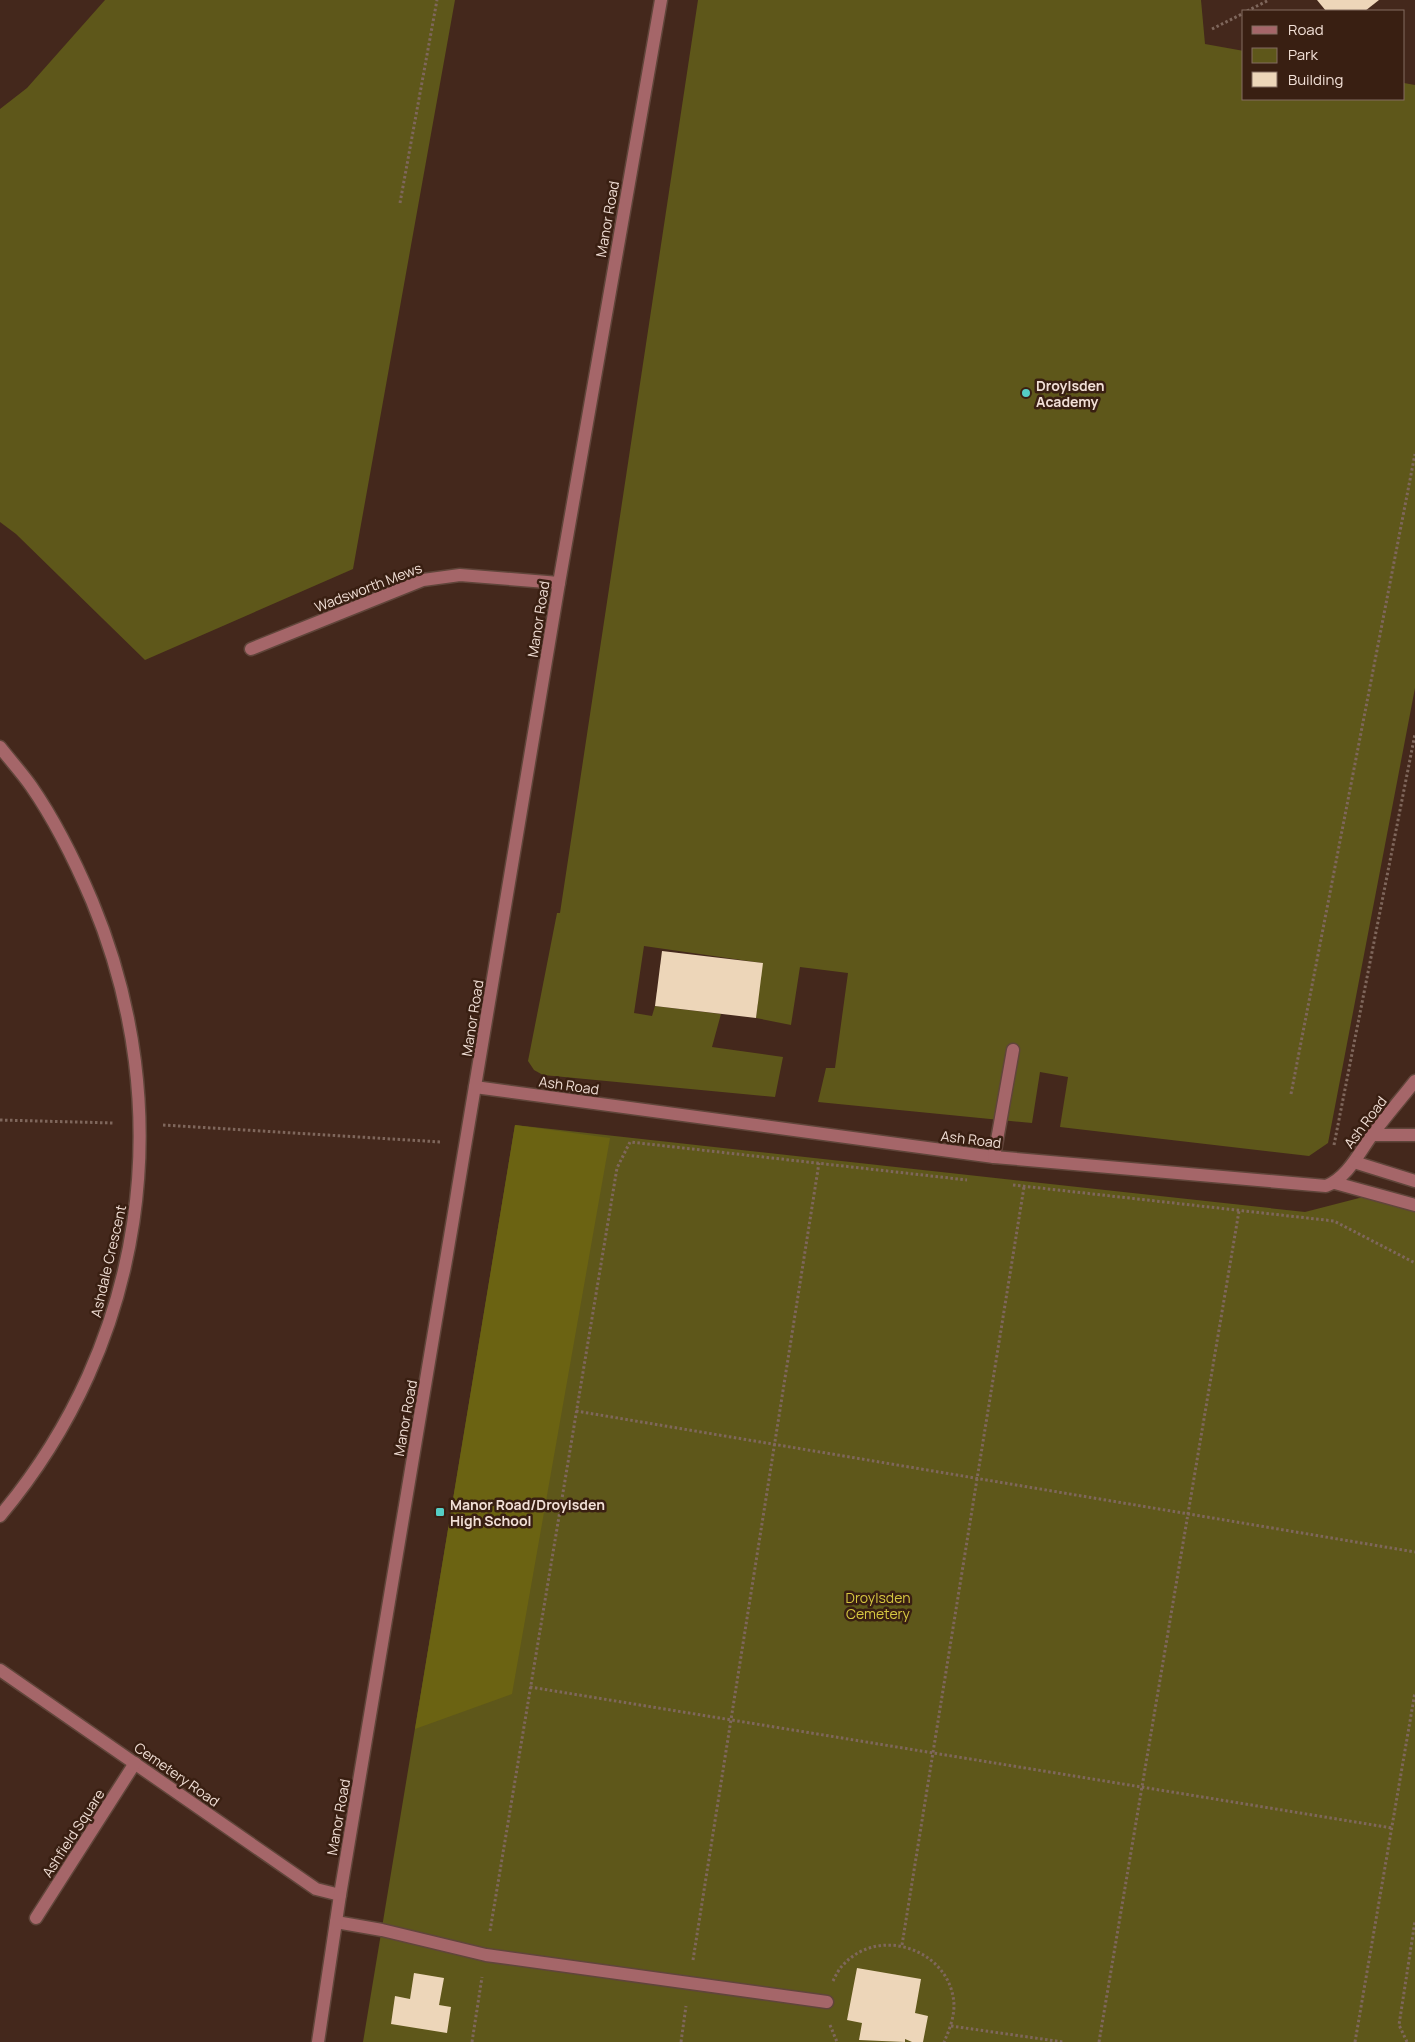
<svg xmlns="http://www.w3.org/2000/svg" width="1415" height="2042" font-family="Manrope,sans-serif">
  <style>
    .green { fill: #5e571a }
    .forest { fill: #6b6312 }
    .building { fill: #edd6b9 }
    .lines { fill: none; stroke-linecap: round; stroke-linejoin: round }
    .minor-casing { stroke: #60453a; stroke-width: 15 }
    .path { stroke: #7f675c; stroke-width: 3; stroke-dasharray: 2.5 2.5; stroke-linecap: butt }
    .minor { stroke: #a56669; stroke-width: 12 }
    .poi-dot { fill: #55cec5; stroke: #391f12; stroke-width: 2 }
    .labels { text-anchor: middle; dominant-baseline: central; stroke-width: 5; stroke-linejoin: round; paint-order: stroke }
    .street-label { font-size: 14px; fill: #f1dfd6; stroke: #391f12 }
    .poi-label { font-size: 14px; font-weight: bold; fill: #f1dfd6; stroke: #391f12; text-anchor: start }
    .park-label { font-size: 14px; fill: #d6c741; stroke: #391f12 }
  </style>
  <rect width="100%" height="100%" fill="#44281c"/>
  <g class="green">
    <polygon points="105,0 455,0 353,569 145,660 16,534 0,522 0,109 27,88"/>
    <polygon points="698,0 1201,0 1205,44 1244,51 1244,99 1404,99 1404,83 1415,85 1415,688 1328,1143 1309,1156 1060,1127 1068,1077 1040,1072 1032,1123 818,1102 826,1068 835,1068 848,973 800,967 791,1025 756,1018 762,963 644,946 634,1013 652,1016 655,1006 721,1014 712,1047 783,1057 775,1097 543,1075 534,1070 528,1061 557,913 560,913"/>
    <polygon points="515,1125 1305,1212 1367,1196 1415,1212 1415,2042 363,2042"/>
  </g>
  <polygon class="forest" points="515,1125 610,1138 512,1694 415,1729"/>
  <g class="building">
    <polygon points="1317,0 1379,0 1365,11 1326,11"/>
    <polygon points="662,951 763,963 756,1018 655,1006"/>
    <polygon points="857,1968 921,1979 915,2013 928,2016 923,2042 912,2042 905,2039 905,2042 859,2040 862,2023 847,2020"/>
    <polygon points="414,1973 444,1978 439,2005 451,2007 447,2033 391,2024 395,1996 410,1999"/>
  </g>
  <g class="lines">
    <defs>
      <g id="minor">
        <polyline points="251,649 423,580 460,575 559,583"/>
        <path d="M0,747c10,13 22,26 31,39 25,36 44,75 61,115 87,209 54,441 -92,615"/>
        <path d="M475,1087l519,70 332,29c21,-8 33,-33 46,-51 13,-18 29,-36 43,-54"/>
        <polyline points="1372,1135 1415,1135"/>
        <polyline points="994,1157 1013,1050"/>
        <polyline points="1354,1162 1415,1181"/>
        <polyline points="1335,1183 1415,1205"/>
        <polyline points="0,1670 316,1889 340,1895"/>
        <polyline points="36,1918 135,1763"/>
        <polyline points="336,1922 382,1930 486,1955 827,2002"/>
        <polyline points="318,2042 340,1895 559,583 661,0"/>
      </g>
    </defs>
    <use href="#minor" class="minor-casing"/>
    <g class="path">
      <polyline points="1247,11 1269,0"/>
      <polyline points="1212,29 1244,13"/>
      <polyline points="400,203 437,0"/>
      <polyline points="1291,1094 1415,454"/>
      <polyline points="0,1120 114,1123"/>
      <polyline points="163,1125 441,1142"/>
      <polyline points="1334,1145 1415,734"/>
      <polyline points="1013,1185 1334,1221 1415,1263"/>
      <polyline points="576,1411 1415,1552"/>
      <polyline points="530,1687 1392,1828"/>
      <polyline points="490,1931 617,1168 630,1142 967,1180"/>
      <polyline points="902,1945 1024,1187"/>
      <polyline points="693,1960 819,1163"/>
      <path d="M833,1981c3,-6 6,-12 10,-16 37,-41 109,-14 111,40 0,13 -5,26 -10,37"/>
      <polyline points="830,2025 837,2042"/>
      <polyline points="951,2026 1063,2042"/>
      <polyline points="472,2042 482,1977"/>
      <polyline points="681,2042 686,2006"/>
      <polyline points="1099,2042 1239,1211"/>
      <polyline points="1355,2042 1415,1692"/>
      <polyline points="1407,2042 1399,2025 1415,1921"/>
    </g>
    <use href="#minor" class="minor"/>
  </g>
  <g class="poi-dot">
    <circle cx="1026" cy="393" r="5"/>
    <rect x="435" y="1507" width="10" height="10" rx="2.5"/>
  </g>
  <g class="labels">
    <g class="street-label">
      <text transform="translate(607 219) rotate(-80)">Manor Road</text>
      <text transform="translate(368 587) rotate(-21)">Wadsworth Mews</text>
      <text transform="translate(538 619) rotate(-81)">Manor Road</text>
      <text transform="translate(472 1018) rotate(-81)">Manor Road</text>
      <text transform="translate(569 1085) rotate(8)">Ash Road</text>
      <text transform="translate(1365 1122) rotate(-53)">Ash Road</text>
      <text transform="translate(971 1139) rotate(7)">Ash Road</text>
      <text transform="translate(108 1261) rotate(-77)">Ashdale Crescent</text>
      <text transform="translate(405 1418) rotate(-80)">Manor Road</text>
      <text transform="translate(177 1774) rotate(35)">Cemetery Road</text>
      <text transform="translate(338 1817) rotate(-80)">Manor Road</text>
      <text transform="translate(73 1833) rotate(-57)">Ashfield Square</text>
    </g>
    <g class="poi-label">
      <text x="1036" y="385">Droylsden<tspan x="1036" dy="16">Academy</tspan></text>
      <text x="450" y="1504">Manor Road/Droylsden<tspan x="450" dy="16">High School</tspan></text>
    </g>
    <g class="park-label">
      <text x="878" y="1597">Droylsden<tspan x="878" dy="16">Cemetery</tspan></text>
    </g>
  </g>
  <rect x="1242" y="10" width="162" height="90" fill="#391f12" stroke="#836c60"/>
  <rect x="1252" y="26" width="25" height="8" fill="#a56669" stroke="#836c60"/>
  <text x="1288" y="35" font-size="15" fill="#f1dfd6">Road</text>
  <rect x="1252" y="48" width="25" height="15" fill="#5e571a" stroke="#836c60"/>
  <text x="1288" y="60" font-size="15" fill="#f1dfd6">Park</text>
  <rect x="1252" y="72" width="25" height="15" fill="#edd6b9" stroke="#836c60"/>
  <text x="1288" y="85" font-size="15" fill="#f1dfd6">Building</text>
</svg>
